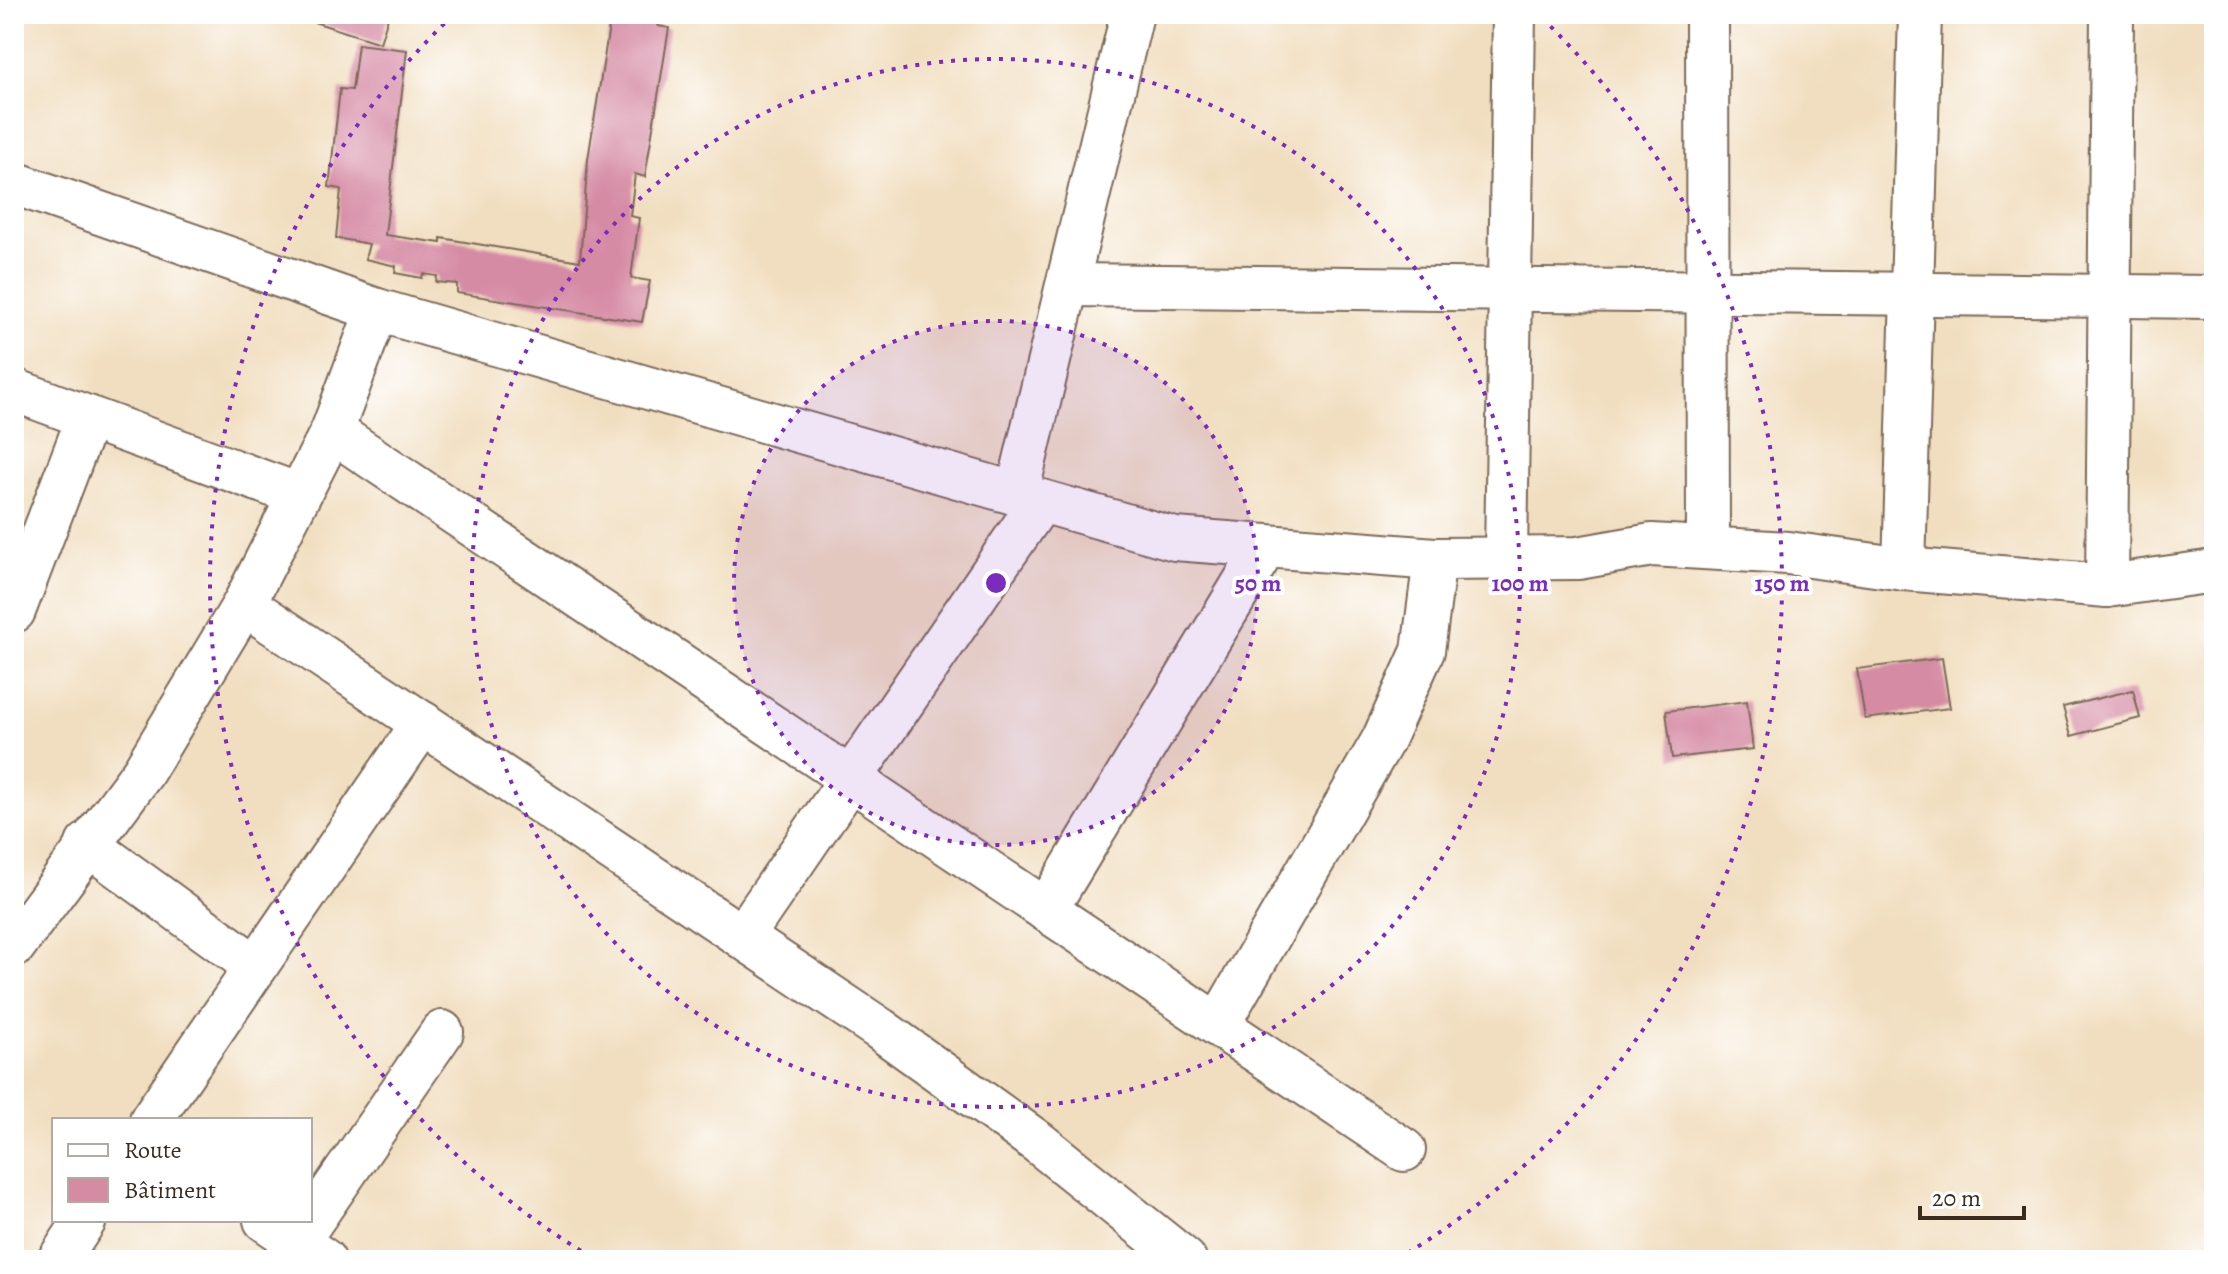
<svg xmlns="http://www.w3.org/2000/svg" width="2228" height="1274" font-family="Alegreya,serif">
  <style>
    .building { fill: #d68ba5 }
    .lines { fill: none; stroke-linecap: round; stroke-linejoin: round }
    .minor-casing { stroke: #7b6957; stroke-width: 46 }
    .minor { stroke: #fff; stroke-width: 42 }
    .ring { fill: none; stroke: #7b2cbf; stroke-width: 4; stroke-dasharray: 4 8 }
    .centre { fill: #7b2cbf; stroke: #fff; stroke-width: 4 }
    .ring-label { font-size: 24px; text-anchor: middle; font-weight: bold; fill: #7b2cbf; stroke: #fff; stroke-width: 8; stroke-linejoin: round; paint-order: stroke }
  </style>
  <rect width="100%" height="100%" fill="#fff"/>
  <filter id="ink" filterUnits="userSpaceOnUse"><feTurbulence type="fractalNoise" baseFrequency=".0125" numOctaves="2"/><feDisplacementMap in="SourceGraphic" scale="16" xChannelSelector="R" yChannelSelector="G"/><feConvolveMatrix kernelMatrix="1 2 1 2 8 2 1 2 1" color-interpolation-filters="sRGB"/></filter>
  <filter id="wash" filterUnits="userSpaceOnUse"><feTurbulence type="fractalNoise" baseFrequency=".006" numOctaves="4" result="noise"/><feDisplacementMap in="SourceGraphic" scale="32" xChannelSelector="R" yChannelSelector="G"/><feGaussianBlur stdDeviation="1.8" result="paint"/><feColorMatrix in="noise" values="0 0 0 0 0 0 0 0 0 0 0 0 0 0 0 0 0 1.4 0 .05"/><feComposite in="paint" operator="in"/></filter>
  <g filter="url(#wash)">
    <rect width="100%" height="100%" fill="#f1dec0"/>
    <g id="blocks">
      <g class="building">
        <polygon points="313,14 389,14 380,43 311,21"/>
        <polygon points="611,14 659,14 658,26 669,28 645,177 635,174 630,216 639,218 631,278 650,281 642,322 457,293 457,284 436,282 437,276 423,274 422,278 395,273 396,266 365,259 369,244 336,238 341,189 329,187 340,89 352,90 358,44 407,50 385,235 441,243 441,238 580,261 588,159"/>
        <polygon points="1942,658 1950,708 1865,719 1857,669"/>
        <polygon points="2133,690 2140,718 2071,736 2063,707"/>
        <polygon points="1747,701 1753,749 1672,758 1666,711"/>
      </g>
    </g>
  </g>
  <g filter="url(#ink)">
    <use href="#blocks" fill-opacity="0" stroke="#7b6957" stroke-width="2"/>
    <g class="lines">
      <defs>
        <g id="minor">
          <polyline points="1707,14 1708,548"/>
          <polyline points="14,183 377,310 1017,494 1132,14"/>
          <polyline points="1068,285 2214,297"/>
          <polyline points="14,390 299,495"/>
          <polyline points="332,431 1404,1150"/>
          <polyline points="1017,494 1175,539 1435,559 1578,558 1652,545 1788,553 1904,569 2107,586 2214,571"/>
          <polyline points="1506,558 1514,14"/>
          <polyline points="1904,569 1920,14"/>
          <polyline points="2107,586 2112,14"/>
          <polyline points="244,604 880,1029 1039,1143 1185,1260"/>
          <polyline points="14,611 88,417"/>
          <polyline points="87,844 256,967"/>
          <polyline points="1046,910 1266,546"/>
          <polyline points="742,937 1041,501"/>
          <polyline points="14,946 143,772 244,604 332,431 377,310"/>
          <polyline points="1218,1025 1383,740 1423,651 1435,559"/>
          <polyline points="151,1120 423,723"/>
          <polyline points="265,1220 324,1260"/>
          <polyline points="59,1260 85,1220"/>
          <polyline points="285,1260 442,1032"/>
        </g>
      </defs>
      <use href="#minor" class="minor-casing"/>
      <use href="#minor" class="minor"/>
    </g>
  </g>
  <circle cx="996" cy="583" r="262" fill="#7b2cbf" fill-opacity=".12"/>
  <g class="ring">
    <circle cx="996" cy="583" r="262"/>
    <circle cx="996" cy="583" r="524"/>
    <path d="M591 1257A786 786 0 0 1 450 18M1542 18A786 786 0 0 1 1401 1257"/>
  </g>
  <circle cx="996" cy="583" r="12" class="centre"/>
  <g class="ring-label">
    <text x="1258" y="591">50 m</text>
    <text x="1520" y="591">100 m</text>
    <text x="1782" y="591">150 m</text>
  </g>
  <rect width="2228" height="1274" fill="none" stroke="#fff" stroke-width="48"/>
  <rect x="52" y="1118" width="260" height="104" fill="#ffffff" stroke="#b1aaa5" stroke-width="2"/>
  <rect x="68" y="1144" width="40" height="12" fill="#ffffff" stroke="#b1aaa5" stroke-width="2"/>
  <text x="124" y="1158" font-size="24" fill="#3b2a1e">Route</text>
  <rect x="68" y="1178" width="40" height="24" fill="#d68ba5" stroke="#b1aaa5" stroke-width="2"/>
  <text x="124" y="1198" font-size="24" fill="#3b2a1e">Bâtiment</text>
  <path d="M1920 1206v12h104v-12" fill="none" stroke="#3b2a1e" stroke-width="4"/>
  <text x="1932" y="1206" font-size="24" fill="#3b2a1e" stroke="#ffffff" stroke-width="6" paint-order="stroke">20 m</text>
</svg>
